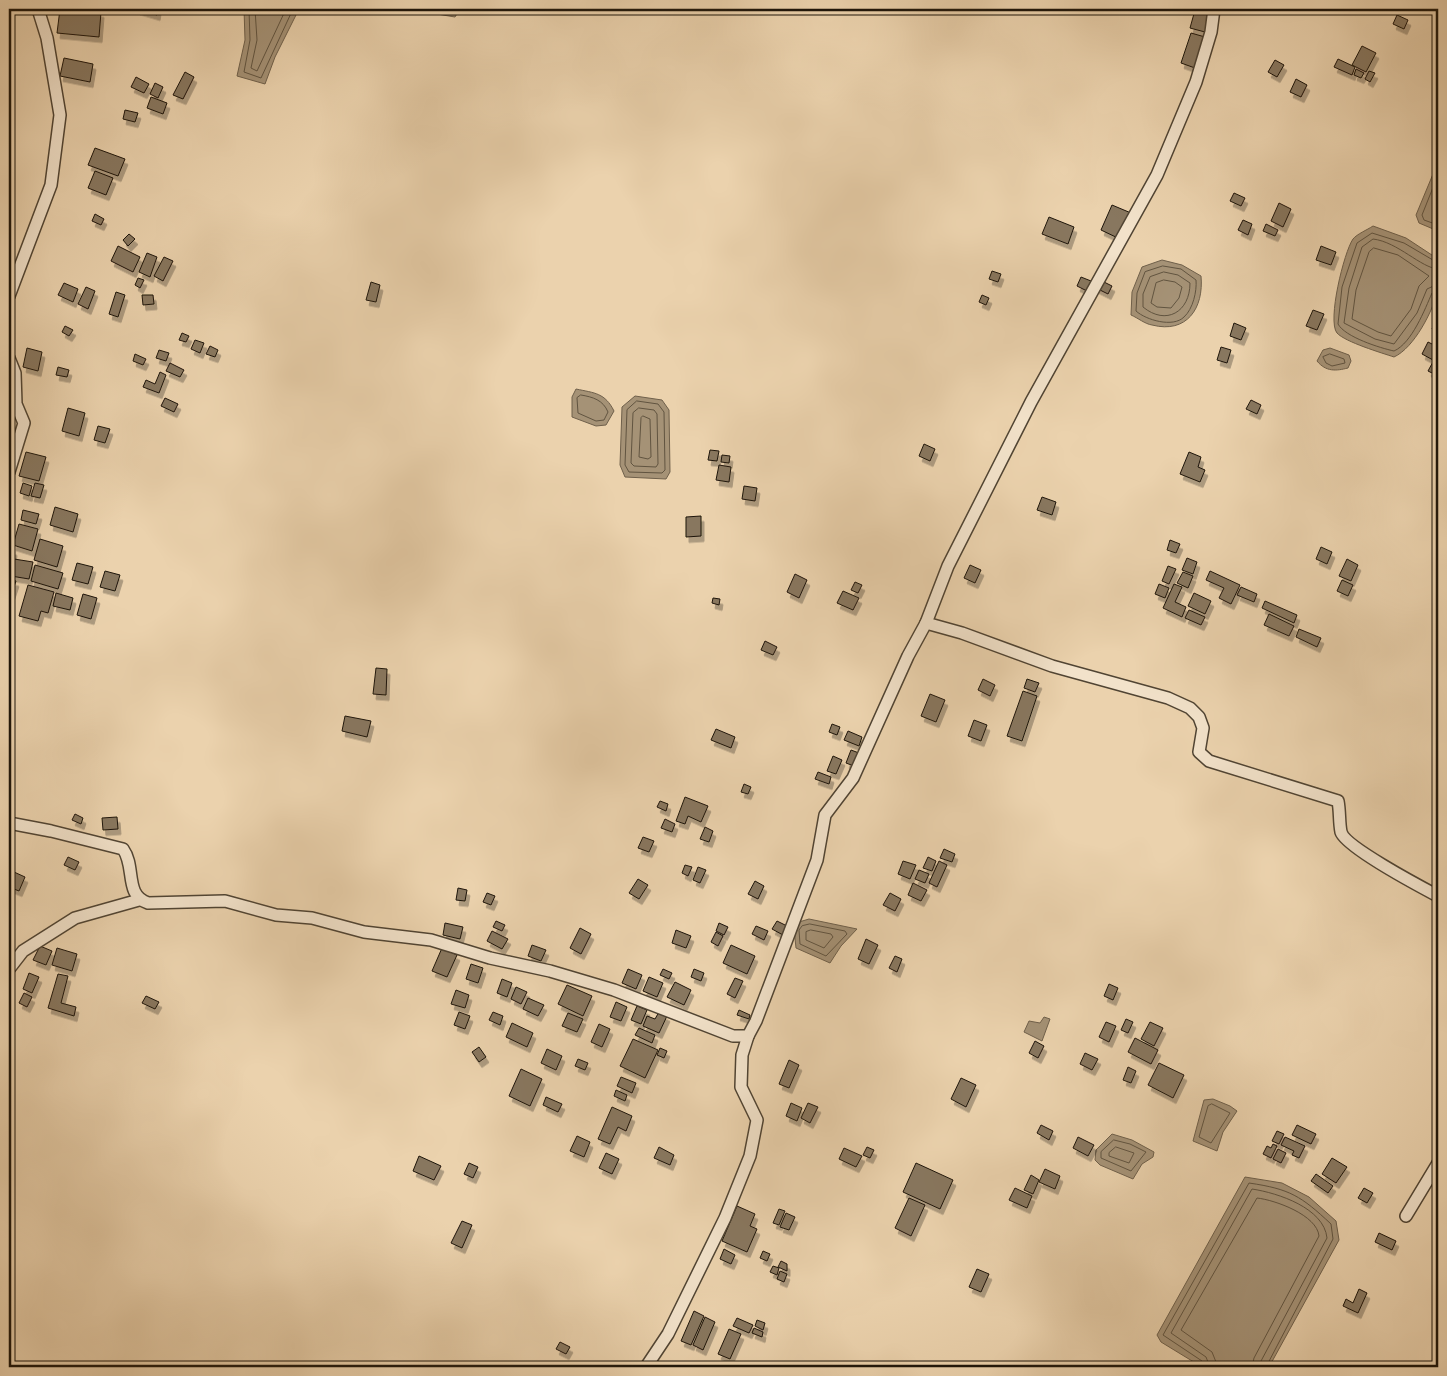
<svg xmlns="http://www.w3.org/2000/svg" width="1447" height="1376" font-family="'IM FELL English',serif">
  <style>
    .water { fill: #a59276; stroke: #6f604b }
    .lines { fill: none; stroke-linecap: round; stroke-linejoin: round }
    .shore { stroke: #615440; stroke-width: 1 }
    .building { fill: #88775f; stroke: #1d150a; filter: url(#shadow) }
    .street-casing { stroke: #504433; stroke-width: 14 }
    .street { stroke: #f2e2ca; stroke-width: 11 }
  </style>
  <defs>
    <filter id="shadow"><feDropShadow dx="3" dy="5.5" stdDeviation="0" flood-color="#0004"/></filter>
  </defs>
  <rect width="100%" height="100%" fill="#ebd2ad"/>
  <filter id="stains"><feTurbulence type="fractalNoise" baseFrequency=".004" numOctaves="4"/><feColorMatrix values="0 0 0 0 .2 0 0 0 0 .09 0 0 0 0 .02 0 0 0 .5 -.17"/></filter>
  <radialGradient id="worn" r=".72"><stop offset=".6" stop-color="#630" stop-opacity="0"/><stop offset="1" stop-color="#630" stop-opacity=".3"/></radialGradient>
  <g class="water">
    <polygon points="244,9 299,9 275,57 265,84 237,76 245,40"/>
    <polygon points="420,9 460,9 455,17 431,13"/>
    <polygon points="1438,162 1438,231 1419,223 1416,215"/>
    <path d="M1373,226l33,12 32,21c0,10 2,22 0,31 -5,21 -24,58 -44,67 -12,-4 -49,-15 -57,-24 -10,-12 7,-81 16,-94 4,-5 14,-9 20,-13z"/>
    <path d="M1162,260l20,5 19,11c3,32 -14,58 -49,49 -7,-1 -14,-7 -21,-10l1,-23 10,-25z"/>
    <path d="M1330,348l19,7 2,6 -3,7c-12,3 -22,4 -31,-7l6,-11z"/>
    <path d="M576,389c19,4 29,4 38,22l-8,14 -10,1 -24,-9v-20z"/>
    <polygon points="635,396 662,400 669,410 670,472 666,479 625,477 620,465 622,407"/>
    <polygon points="809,919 857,929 841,946 830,963 796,948 794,929 799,922"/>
    <polygon points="1044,1017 1050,1019 1042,1041 1024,1032 1029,1021 1040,1023"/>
    <polygon points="1213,1099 1230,1106 1237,1111 1223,1132 1217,1151 1193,1141 1204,1100"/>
    <polygon points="1112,1134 1132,1140 1154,1152 1153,1157 1142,1164 1133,1179 1100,1165 1095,1160 1096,1150"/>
    <polygon points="1245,1177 1282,1183 1309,1197 1336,1221 1339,1240 1269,1367 1202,1367 1161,1342 1157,1335"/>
  </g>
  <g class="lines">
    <g class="shore">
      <polyline points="249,9 250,40 244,72 261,78 293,9"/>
      <polyline points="255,9 257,40 251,68 257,71 286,9"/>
      <polyline points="1438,175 1422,215 1424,220 1438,225"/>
      <polygon points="1374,248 1398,255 1429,276 1419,286 1411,309 1391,336 1378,332 1352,319 1356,290 1369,252"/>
      <path d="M1438,263l-34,-20 -32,-10 -15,10 -15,44 -4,37c7,13 42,24 56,27 18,-8 31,-42 38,-58l6,-3"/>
      <path d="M1163,266l18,3 15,11c1,11 -3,29 -12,37 -11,11 -38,3 -48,-6l1,-18 8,-21z"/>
      <path d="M1438,269c-17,-1 -40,-27 -65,-30l-11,8 -13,41 -5,35 31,16 19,5 23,-31 10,-24 11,-5"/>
      <path d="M1164,272l14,3 12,8c0,29 -24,43 -47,24v-13l7,-17z"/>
      <polygon points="1164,280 1175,282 1182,287 1179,298 1171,308 1157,307 1151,303 1156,283"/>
      <polygon points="1330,354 1344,359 1345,363 1332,366 1326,363 1323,357"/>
      <path d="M581,395c12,2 22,5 27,17l-4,8 -8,1 -18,-8 -1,-15z"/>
      <polygon points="637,401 658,404 664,412 665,470 662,473 629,472 625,465 627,410"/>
      <polygon points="639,408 654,410 657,414 658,464 656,467 634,466 631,463 633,413"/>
      <polygon points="643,416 650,419 651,457 648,459 639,457 641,418"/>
      <polygon points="810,924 845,931 847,934 826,956 800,944 799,930 802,926"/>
      <polygon points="811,930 831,934 833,937 824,948 806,940 806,932"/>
      <polygon points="1212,1104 1230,1113 1211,1143 1199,1137 1208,1106"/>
      <polygon points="1114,1140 1130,1144 1146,1152 1131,1171 1101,1158 1101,1152"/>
      <polygon points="1116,1147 1134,1153 1129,1163 1109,1156 1109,1153"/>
      <path d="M1204,1367l-2,-6 -39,-26 86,-152c41,6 52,13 82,41l2,15 -67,128"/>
      <path d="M1210,1367l-4,-10 -35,-24 81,-144c26,4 72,19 75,49l-66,123 -1,6"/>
      <path d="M1218,1367l-6,-15 -31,-22 76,-132c18,2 60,17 62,38l-65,122 -2,9"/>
    </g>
  </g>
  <g class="building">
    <polygon points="60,9 101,12 99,37 57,33"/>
    <polygon points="137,9 158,9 157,15"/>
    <polygon points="1195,10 1210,14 1205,32 1190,28"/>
    <polygon points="1397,15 1408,20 1404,29 1393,24"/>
    <polygon points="1191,33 1205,37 1195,68 1181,63"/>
    <polygon points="1362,46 1376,53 1366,72 1352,65"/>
    <polygon points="64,58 93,64 90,82 60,76"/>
    <polygon points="1338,59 1355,67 1352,75 1334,67"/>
    <polygon points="1275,60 1284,65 1277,77 1268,72"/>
    <polygon points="1356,69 1364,73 1361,78 1354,75"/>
    <polygon points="1369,71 1375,73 1370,82 1365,79"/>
    <polygon points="185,72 194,77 183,99 173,95"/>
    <polygon points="136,77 149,84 144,93 131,87"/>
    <polygon points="1296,79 1307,85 1301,97 1290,92"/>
    <polygon points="155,83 163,87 158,98 150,94"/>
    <polygon points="151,97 167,103 163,114 147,108"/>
    <polygon points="125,110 138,113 135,122 123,119"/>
    <polygon points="95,148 125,159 118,176 88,165"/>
    <polygon points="95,171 113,178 106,195 88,188"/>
    <polygon points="1234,193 1245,198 1241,206 1230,201"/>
    <polygon points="1279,203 1291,209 1283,227 1271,221"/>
    <polygon points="1112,205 1131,213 1120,239 1101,230"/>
    <polygon points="95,214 104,219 101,225 92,221"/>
    <polygon points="1049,217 1074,227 1068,244 1042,234"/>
    <polygon points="1243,220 1252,224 1248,235 1238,230"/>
    <polygon points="1266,224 1278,230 1275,236 1263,231"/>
    <polygon points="129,234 135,239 128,246 123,240"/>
    <polygon points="118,246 140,257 133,272 111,261"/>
    <polygon points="1321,246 1336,252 1331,265 1316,260"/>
    <polygon points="147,253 157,257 150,277 139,272"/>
    <polygon points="164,257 173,261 163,281 154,276"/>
    <polygon points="992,271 1001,274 998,282 989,279"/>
    <polygon points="1081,277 1091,281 1087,291 1077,286"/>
    <polygon points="138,278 144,280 140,288 135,285"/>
    <polygon points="1100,280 1112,286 1108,294 1096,288"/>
    <polygon points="371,282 380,285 376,302 366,300"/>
    <polygon points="64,283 78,289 73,302 58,295"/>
    <polygon points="86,287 95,291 88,309 78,304"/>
    <polygon points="116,292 125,295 118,317 109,314"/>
    <polygon points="142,295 153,295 154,304 143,305"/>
    <polygon points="982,295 989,298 986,305 979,302"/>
    <polygon points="1313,310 1324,314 1317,330 1306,326"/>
    <polygon points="1436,320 1438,322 1438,331 1432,329"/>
    <polygon points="1234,323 1246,328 1241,340 1230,336"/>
    <polygon points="65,326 73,330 69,336 62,332"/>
    <polygon points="182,333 189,336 186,342 179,340"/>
    <polygon points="195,340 204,343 200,353 191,349"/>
    <polygon points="1428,342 1438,347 1433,360 1422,354"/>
    <polygon points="210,346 218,350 215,357 206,354"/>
    <polygon points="1221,347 1231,350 1227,363 1217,360"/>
    <polygon points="27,348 42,352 38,371 23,367"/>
    <polygon points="159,350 169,353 166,361 156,358"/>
    <polygon points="135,354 146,359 143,365 133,361"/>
    <polygon points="1434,360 1438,363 1438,376 1428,371"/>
    <polygon points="170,363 184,370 180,377 166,371"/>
    <polygon points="58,367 69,370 67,377 56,375"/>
    <polygon points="160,372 166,375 159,393 143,387 146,380 155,384"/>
    <polygon points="165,398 178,404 174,412 161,406"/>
    <polygon points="1251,400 1261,405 1257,414 1246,409"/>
    <polygon points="68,408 85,413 79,436 62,431"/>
    <polygon points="98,426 110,429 105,443 94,440"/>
    <polygon points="9,427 15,430 9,444"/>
    <polygon points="924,444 935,449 930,461 919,456"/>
    <polygon points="710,450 719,451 717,461 708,460"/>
    <polygon points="26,452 46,457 39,481 19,476"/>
    <polygon points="1189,452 1201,457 1198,467 1205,470 1200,482 1180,474"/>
    <polygon points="722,455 730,456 729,463 721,462"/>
    <polygon points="719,465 731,467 729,482 716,480"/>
    <polygon points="23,483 32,486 29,496 20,493"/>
    <polygon points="35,483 44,485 40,498 31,496"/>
    <polygon points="744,486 757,488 755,501 742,499"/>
    <polygon points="1042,497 1056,502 1052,515 1037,510"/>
    <polygon points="55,507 78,514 73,532 50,525"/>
    <polygon points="23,510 39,514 36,524 21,520"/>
    <polygon points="701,516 701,536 686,537 686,517"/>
    <polygon points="19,524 38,529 32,551 13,545"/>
    <polygon points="40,539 63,546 57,567 34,560"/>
    <polygon points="1170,540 1180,544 1176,553 1167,550"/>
    <polygon points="1321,547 1332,552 1327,564 1316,559"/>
    <polygon points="9,549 14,550 11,572 9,571"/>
    <polygon points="1187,558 1197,562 1193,574 1182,570"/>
    <polygon points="14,559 33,562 29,579 11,576"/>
    <polygon points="1347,559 1358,565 1351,581 1339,576"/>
    <polygon points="77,563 93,567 88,584 72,580"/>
    <polygon points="35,565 63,573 58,589 31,581"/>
    <polygon points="970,565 981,570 975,583 964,578"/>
    <polygon points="1168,566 1176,569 1169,584 1162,581"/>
    <polygon points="105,571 120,575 115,591 100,587"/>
    <polygon points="1210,571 1240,585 1231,604 1219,598 1224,588 1206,580"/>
    <polygon points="1183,572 1193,576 1188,588 1177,583"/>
    <polygon points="795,574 807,580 799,598 787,592"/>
    <polygon points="9,579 16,581 11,596 9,596"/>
    <polygon points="1342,580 1353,585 1348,596 1337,591"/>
    <polygon points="855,582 862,585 858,593 851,590"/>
    <polygon points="1159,584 1169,588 1165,598 1155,594"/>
    <polygon points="1174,584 1182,587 1175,602 1186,607 1182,617 1163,608"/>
    <polygon points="28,585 54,592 48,613 41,611 38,621 19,616"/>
    <polygon points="1241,587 1257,594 1254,602 1237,595"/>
    <polygon points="843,591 859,598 853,610 837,603"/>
    <polygon points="56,593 73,598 70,610 53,606"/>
    <polygon points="1194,593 1211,601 1205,614 1188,606"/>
    <polygon points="83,594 97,598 91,619 77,615"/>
    <polygon points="713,598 720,599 719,605 712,603"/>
    <polygon points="1265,601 1297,615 1294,623 1262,608"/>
    <polygon points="1189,610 1205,617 1201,625 1185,618"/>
    <polygon points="1269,614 1294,626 1289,636 1264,625"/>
    <polygon points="1299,629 1321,638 1317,647 1296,637"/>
    <polygon points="765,641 777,647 773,655 761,650"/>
    <polygon points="376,668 387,669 386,695 373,694"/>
    <polygon points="983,679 995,685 990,696 978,690"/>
    <polygon points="1027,679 1039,683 1035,692 1024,688"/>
    <polygon points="1023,691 1037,696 1022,741 1007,736"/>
    <polygon points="930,694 945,700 936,722 921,716"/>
    <polygon points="345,716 371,721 367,737 342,731"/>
    <polygon points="974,720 987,725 981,741 968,736"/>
    <polygon points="832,724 840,727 837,735 829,732"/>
    <polygon points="716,729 735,737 731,748 711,740"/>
    <polygon points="848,731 862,737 859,746 844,740"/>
    <polygon points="851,750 859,753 854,766 846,763"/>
    <polygon points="833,756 842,760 836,774 827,771"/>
    <polygon points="818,772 831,777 829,784 815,779"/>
    <polygon points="744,784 751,787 748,794 741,792"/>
    <polygon points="685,797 708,806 701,822 688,816 685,824 676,821"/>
    <polygon points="660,801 668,804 666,811 657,807"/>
    <polygon points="75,814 83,818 81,824 72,820"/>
    <polygon points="117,817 118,829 103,830 102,818"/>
    <polygon points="665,819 675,824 672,832 661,828"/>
    <polygon points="705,827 713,831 709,842 700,839"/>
    <polygon points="643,837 654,841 649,852 638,848"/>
    <polygon points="944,849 955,854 952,862 940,858"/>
    <polygon points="68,857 79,862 75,870 64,865"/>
    <polygon points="928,857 936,861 932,871 923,868"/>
    <polygon points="903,861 916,865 910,879 898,874"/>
    <polygon points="939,861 947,865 937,887 929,883"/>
    <polygon points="685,865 692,867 688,876 682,873"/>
    <polygon points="698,867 706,870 700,883 693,880"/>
    <polygon points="919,870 929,874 925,883 915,879"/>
    <polygon points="14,872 25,877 19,891 9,887"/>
    <polygon points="638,879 648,885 639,899 629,893"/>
    <polygon points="755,881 764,886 758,899 748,894"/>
    <polygon points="913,883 927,890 921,901 908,895"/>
    <polygon points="458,888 467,890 465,901 456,900"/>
    <polygon points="487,893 495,896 491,905 483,902"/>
    <polygon points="890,893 901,899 895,911 883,905"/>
    <polygon points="496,921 505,925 502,931 493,927"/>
    <polygon points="777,921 787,926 783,935 772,929"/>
    <polygon points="445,923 463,927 460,939 443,935"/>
    <polygon points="719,923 728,927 724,935 716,931"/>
    <polygon points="756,926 768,931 764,940 752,934"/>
    <polygon points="580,928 591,934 581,954 570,948"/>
    <polygon points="676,930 691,936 686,948 672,943"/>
    <polygon points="492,931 508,939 502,949 487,941"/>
    <polygon points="716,932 723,936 718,946 711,942"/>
    <polygon points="866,939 878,945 869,964 858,959"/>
    <polygon points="532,945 546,950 541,961 528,956"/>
    <polygon points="731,945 755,956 747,974 723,963"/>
    <polygon points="40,946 52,951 46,965 33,960"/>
    <polygon points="57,948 77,954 72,971 52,965"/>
    <polygon points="442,948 457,955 447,977 432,971"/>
    <polygon points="895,956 902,959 897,972 889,968"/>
    <polygon points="471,964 483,968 478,983 466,979"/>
    <polygon points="628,969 642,975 636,989 622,983"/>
    <polygon points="663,969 672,973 669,979 660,975"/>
    <polygon points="694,969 704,973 701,981 691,977"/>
    <polygon points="29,973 39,977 32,993 23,989"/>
    <polygon points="58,974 68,976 61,1003 76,1007 74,1016 48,1008"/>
    <polygon points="649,977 663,983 657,997 643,991"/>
    <polygon points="735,978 743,981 735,998 727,994"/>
    <polygon points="502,979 512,983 507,997 497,993"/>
    <polygon points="675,982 691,990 684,1005 667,997"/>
    <polygon points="1109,984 1118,988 1113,1000 1104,996"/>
    <polygon points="567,985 592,996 583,1016 558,1004"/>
    <polygon points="516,987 527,992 521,1004 511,999"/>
    <polygon points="456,990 469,995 465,1008 451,1004"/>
    <polygon points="24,993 32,997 27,1007 19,1003"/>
    <polygon points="146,996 159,1002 155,1009 142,1003"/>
    <polygon points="528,998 544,1005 538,1016 523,1009"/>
    <polygon points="616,1002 627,1007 621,1021 610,1017"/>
    <polygon points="637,1006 647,1010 641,1024 631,1020"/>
    <polygon points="739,1010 750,1015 749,1019 737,1015"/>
    <polygon points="459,1012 470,1016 465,1029 454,1025"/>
    <polygon points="493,1012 503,1016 500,1025 489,1020"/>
    <polygon points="659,1012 667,1016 659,1033 643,1026 647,1016 655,1019"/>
    <polygon points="568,1013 583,1019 577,1032 562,1026"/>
    <polygon points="1126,1019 1133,1022 1128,1033 1121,1030"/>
    <polygon points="1106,1022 1116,1026 1109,1042 1099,1037"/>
    <polygon points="1150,1022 1163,1028 1154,1046 1141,1039"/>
    <polygon points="512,1023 533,1033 527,1047 506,1037"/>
    <polygon points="599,1024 610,1029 602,1047 591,1042"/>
    <polygon points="639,1028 655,1035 652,1043 635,1035"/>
    <polygon points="1135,1038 1158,1050 1151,1064 1128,1052"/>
    <polygon points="633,1039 658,1050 645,1078 620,1066"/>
    <polygon points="1035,1041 1044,1046 1038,1058 1029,1053"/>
    <polygon points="479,1047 486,1057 479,1062 472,1052"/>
    <polygon points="660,1048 667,1051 664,1058 657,1055"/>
    <polygon points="547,1049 562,1056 556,1070 541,1063"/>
    <polygon points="1085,1053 1098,1059 1092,1070 1080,1064"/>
    <polygon points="578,1059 588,1063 585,1070 575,1066"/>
    <polygon points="789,1060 799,1065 789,1088 779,1084"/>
    <polygon points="1159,1063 1184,1075 1173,1098 1148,1085"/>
    <polygon points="1128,1067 1136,1071 1131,1083 1123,1080"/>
    <polygon points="521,1069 542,1079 530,1106 509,1096"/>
    <polygon points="621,1077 636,1083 632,1093 617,1086"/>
    <polygon points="961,1078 976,1085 966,1107 951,1099"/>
    <polygon points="616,1090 627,1095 625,1101 614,1096"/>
    <polygon points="546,1097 562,1104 558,1112 543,1105"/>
    <polygon points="791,1103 802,1108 797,1121 786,1116"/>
    <polygon points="808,1103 818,1107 810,1123 801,1118"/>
    <polygon points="612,1107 632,1116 626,1131 618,1127 610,1144 598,1139"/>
    <polygon points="1041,1125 1053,1131 1049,1140 1037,1133"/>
    <polygon points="1297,1125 1316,1134 1311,1144 1292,1135"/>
    <polygon points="1277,1131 1284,1134 1279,1144 1272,1141"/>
    <polygon points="577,1136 590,1142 584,1157 570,1151"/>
    <polygon points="1078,1137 1094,1145 1088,1156 1073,1148"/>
    <polygon points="1285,1137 1305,1146 1299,1158 1292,1155 1294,1151 1281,1145"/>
    <polygon points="1273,1144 1277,1146 1271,1158 1263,1154 1267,1146 1271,1148"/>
    <polygon points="659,1147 674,1155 670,1165 654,1158"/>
    <polygon points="867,1147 874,1150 870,1158 863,1155"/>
    <polygon points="844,1148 862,1156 856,1167 839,1159"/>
    <polygon points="1278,1149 1286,1153 1281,1163 1273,1159"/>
    <polygon points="606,1153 619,1159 612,1174 599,1168"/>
    <polygon points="419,1156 441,1166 434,1180 413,1171"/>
    <polygon points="1332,1158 1347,1167 1336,1183 1322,1174"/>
    <polygon points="469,1163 478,1167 473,1178 464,1174"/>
    <polygon points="916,1163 953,1180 940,1209 903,1192"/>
    <polygon points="1045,1169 1060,1176 1055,1189 1039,1182"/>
    <polygon points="1316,1174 1333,1186 1328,1193 1311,1181"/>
    <polygon points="1031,1175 1039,1180 1033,1194 1024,1190"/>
    <polygon points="1015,1188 1032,1196 1027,1208 1009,1200"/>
    <polygon points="1364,1188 1373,1193 1367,1203 1358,1198"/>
    <polygon points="909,1198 925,1205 911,1236 895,1228"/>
    <polygon points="737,1206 755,1214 750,1226 757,1229 747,1252 722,1241"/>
    <polygon points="779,1209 785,1211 779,1225 773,1223"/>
    <polygon points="786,1213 795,1217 789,1230 780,1227"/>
    <polygon points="462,1221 472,1225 462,1248 451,1243"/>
    <polygon points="1379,1233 1396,1241 1392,1250 1375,1242"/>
    <polygon points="724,1249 735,1255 731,1264 720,1259"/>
    <polygon points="763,1251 770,1254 767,1261 760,1258"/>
    <polygon points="781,1261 787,1264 787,1271 778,1267"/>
    <polygon points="773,1266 779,1268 777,1275 770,1272"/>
    <polygon points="977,1269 989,1274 981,1292 969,1287"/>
    <polygon points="780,1271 787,1274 784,1282 777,1279"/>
    <polygon points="1359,1289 1367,1293 1358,1313 1343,1306 1346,1299 1353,1303"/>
    <polygon points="694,1311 704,1316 691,1345 681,1341"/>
    <polygon points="705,1317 715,1322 703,1350 693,1345"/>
    <polygon points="737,1318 753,1325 749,1333 733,1326"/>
    <polygon points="757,1320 765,1323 763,1330 755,1326"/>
    <polygon points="754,1328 763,1332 762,1337 752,1333"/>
    <polygon points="729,1329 741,1334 730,1359 718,1354"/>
    <polygon points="560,1342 570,1347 566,1354 556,1349"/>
  </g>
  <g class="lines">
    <defs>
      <g id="street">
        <polyline points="9,296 51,185 60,115 47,38 38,9"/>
        <polyline points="9,358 15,373 16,404 24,423 9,472"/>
        <polyline points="926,623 948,566 1031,402 1157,175 1196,82 1211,32 1214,9"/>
        <path d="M9,823l42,8 72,18c13,18 1,46 25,54l77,-2 51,14 36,3 52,14 67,8 59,18 60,13 64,19 119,46h15l8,-15 61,-161 8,-45 28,-37 55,-122 18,-33 36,10 90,33 116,32 22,10 9,9 4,11 -4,24 10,9 129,40c2,10 1,21 3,31 4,15 80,55 97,64"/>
        <polyline points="9,969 23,951 75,918 139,900"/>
        <polyline points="1406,1216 1438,1163"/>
        <polyline points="646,1367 668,1334 725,1218 750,1156 757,1120 741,1087 742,1055 748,1036"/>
      </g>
    </defs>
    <use href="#street" class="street-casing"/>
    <use href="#street" class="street"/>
  </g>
  <rect width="1447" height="1376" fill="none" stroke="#ebd2ad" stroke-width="30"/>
  <rect x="10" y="10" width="1427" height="1356" fill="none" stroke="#1d150a" stroke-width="2.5"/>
  <rect x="15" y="15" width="1417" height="1346" fill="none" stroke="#1d150a"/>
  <rect width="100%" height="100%" filter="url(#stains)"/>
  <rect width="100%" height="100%" fill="url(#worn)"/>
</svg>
